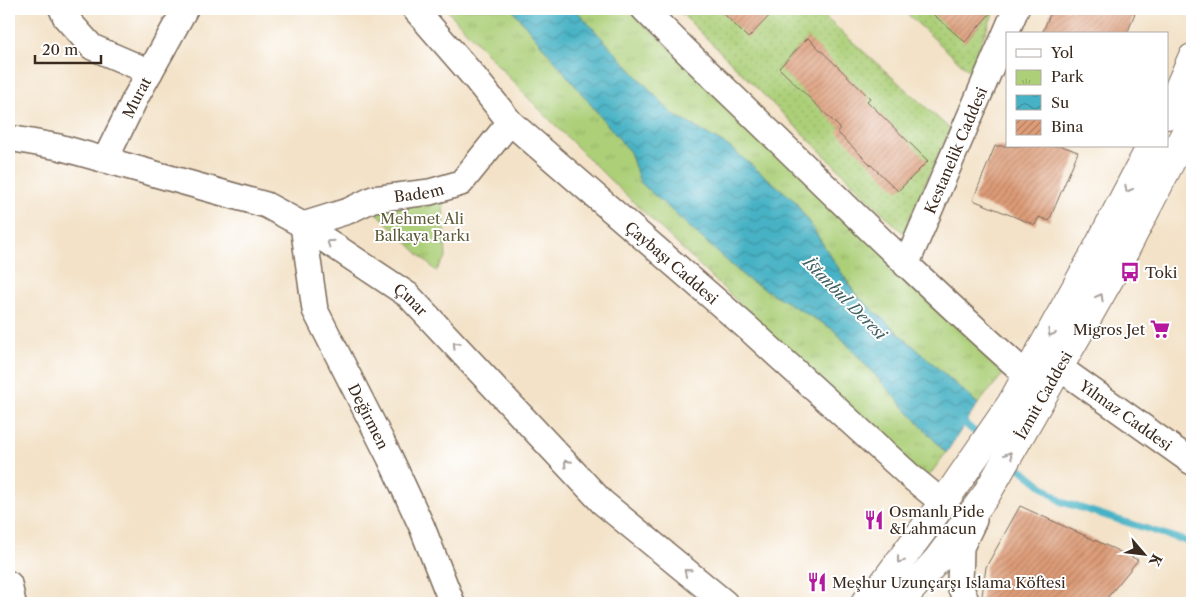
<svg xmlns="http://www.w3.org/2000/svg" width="1201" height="612" font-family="'Libre Caslon Text',serif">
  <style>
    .grass { fill: url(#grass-dots); stroke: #747c4b }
    .park { fill: url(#park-tufts); stroke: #747c4b }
    .water { fill: url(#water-waves); stroke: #416e72 }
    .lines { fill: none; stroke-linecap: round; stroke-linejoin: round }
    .stream { stroke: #47b2c5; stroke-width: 7 }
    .building { fill: url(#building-hatch) }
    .minor-casing { stroke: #7b6a5a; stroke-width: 28 }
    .major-casing { stroke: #7b6a5a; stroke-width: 30 }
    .minor { stroke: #fff; stroke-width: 25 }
    .major { stroke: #fff; stroke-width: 28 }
    .oneway { stroke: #a79f9a }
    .labels { text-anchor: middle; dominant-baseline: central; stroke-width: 4; stroke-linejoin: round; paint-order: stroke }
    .street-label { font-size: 15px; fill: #3b2a1e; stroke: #fff }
    .park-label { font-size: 15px; fill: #5d5c39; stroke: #fff }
    .poi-label { font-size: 15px; fill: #3b2a1e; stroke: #fff; text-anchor: start }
    .water-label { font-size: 16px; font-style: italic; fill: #406061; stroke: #fff }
  </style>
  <defs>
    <pattern id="grass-dots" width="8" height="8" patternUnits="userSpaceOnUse" patternTransform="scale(1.25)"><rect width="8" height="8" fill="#accf78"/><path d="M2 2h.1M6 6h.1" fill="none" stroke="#95b267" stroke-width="1.8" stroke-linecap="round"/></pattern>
    <pattern id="park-tufts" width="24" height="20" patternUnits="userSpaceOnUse" patternTransform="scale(1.25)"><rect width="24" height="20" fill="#accf78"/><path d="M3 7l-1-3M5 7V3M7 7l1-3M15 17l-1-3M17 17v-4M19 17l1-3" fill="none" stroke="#95b267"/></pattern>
    <pattern id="water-waves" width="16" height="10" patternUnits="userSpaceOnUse" patternTransform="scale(1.25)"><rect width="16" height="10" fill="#47b2c5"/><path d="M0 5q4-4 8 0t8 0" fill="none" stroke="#3c919f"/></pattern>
    <pattern id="building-hatch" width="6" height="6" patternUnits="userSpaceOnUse" patternTransform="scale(1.25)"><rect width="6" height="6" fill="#dd9c78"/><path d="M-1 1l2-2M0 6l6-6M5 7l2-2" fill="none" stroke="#b47f62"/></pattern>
  </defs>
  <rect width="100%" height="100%" fill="#fff"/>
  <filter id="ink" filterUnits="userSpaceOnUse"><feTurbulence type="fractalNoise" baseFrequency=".02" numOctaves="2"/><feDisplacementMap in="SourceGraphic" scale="10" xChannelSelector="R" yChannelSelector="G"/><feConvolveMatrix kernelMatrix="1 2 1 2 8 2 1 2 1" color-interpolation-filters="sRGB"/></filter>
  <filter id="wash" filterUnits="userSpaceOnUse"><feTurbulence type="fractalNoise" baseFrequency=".0096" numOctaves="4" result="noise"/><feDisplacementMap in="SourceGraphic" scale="20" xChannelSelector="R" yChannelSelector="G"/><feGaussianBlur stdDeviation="1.12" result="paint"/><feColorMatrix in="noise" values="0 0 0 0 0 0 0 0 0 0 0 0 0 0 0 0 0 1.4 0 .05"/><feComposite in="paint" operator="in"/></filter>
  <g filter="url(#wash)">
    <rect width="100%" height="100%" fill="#f3e2c8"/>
    <g class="grass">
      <polygon points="677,9 816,9 950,129 903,233"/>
      <polygon points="902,9 995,9 969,71"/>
    </g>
    <g class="park">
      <polygon points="446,9 512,9 630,152 640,182 746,278 834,330 946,453 925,481 603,173 530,100"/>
      <polygon points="575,9 628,9 1009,367 978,404 856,295 795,201 728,146 672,114"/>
      <polygon points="443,202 446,257 436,271 375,211"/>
    </g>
    <polygon class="water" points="512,9 575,9 672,114 728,146 794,200 856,295 978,404 946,453 834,330 746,278 640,182 630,152"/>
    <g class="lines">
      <g class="stream">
        <polyline points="958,418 981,437"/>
        <polyline points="1011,461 1062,502 1192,543"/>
      </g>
    </g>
    <g id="blocks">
      <g class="building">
        <polygon points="719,9 776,9 748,38"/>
        <polygon points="927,9 994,9 965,42"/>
        <polygon points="1052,9 1124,9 1135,13 1127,34 1042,34"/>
        <polygon points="808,38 870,98 867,101 928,161 898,191 837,132 840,128 779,68"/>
        <polygon points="995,146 1062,146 1078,152 1049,221 1039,217 1035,225 973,200"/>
        <polygon points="1020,506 1138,560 1103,603 981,603 986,567"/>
      </g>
    </g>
  </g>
  <g filter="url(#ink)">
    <use href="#blocks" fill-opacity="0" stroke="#7b6a5a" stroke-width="1"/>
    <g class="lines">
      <defs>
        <g id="minor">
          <polyline points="62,9 66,18 92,47 150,72"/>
          <path id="s1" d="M415,9l60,69 35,44 240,208 160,146 33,27"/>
          <path d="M644,9c44,45 90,88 135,132 82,80 163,159 249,235"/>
          <path id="s2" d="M9,138l50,9 207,58 37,20 105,70 194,207 123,101"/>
          <path id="s3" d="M105,160l31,-63 49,-88"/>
          <path id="s4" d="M303,225l12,85 75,148 32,69 30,76"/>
          <path id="s5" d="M303,225l45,-14 25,-12 57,-7 31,-9 49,-61"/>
          <path id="s6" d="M906,265l110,-256"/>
          <path id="s7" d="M1060,368l132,94"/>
          <polyline points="9,584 13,603"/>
          <polyline points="967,603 960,586 961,547 974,520"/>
        </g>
        <g id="major">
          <polyline points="1167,115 1192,58"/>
          <polyline points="865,603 877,592 943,503 1011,404 1096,251 1151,146"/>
          <path id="s8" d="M899,603l39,-44 48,-64 132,-231 74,-144"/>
        </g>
      </defs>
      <use href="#minor" class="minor-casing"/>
      <use href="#major" class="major-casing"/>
      <use href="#minor" class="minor"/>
      <use href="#major" class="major"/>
    </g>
    <defs><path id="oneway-chevron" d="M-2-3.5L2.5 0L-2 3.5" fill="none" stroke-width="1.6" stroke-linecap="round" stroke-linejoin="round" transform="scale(1.25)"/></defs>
    <g class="oneway">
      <use href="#oneway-chevron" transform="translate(1128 189) rotate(118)"/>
      <use href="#oneway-chevron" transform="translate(330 243) rotate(-146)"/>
      <use href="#oneway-chevron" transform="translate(1100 297) rotate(-61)"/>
      <use href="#oneway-chevron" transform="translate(1051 333) rotate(119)"/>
      <use href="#oneway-chevron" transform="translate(456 345) rotate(-133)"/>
      <use href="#oneway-chevron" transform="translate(1009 455) rotate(-60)"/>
      <use href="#oneway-chevron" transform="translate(567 463) rotate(-133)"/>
      <use href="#oneway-chevron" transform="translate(900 560) rotate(127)"/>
      <use href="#oneway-chevron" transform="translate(687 572) rotate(-140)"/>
    </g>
  </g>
  <defs>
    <symbol id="bus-bare" viewBox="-9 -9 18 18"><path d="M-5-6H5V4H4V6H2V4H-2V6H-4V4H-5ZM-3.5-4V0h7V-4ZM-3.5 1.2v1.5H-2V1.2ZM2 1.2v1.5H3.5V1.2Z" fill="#b5179e" stroke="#fff" stroke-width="2.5" paint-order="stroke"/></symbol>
    <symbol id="supermarket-bare" viewBox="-9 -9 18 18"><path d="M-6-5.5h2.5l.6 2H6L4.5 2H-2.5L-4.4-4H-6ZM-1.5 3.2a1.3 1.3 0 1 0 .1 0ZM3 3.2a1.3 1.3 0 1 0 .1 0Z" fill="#b5179e" stroke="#fff" stroke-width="2.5" paint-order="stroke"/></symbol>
    <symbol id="restaurant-bare" viewBox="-9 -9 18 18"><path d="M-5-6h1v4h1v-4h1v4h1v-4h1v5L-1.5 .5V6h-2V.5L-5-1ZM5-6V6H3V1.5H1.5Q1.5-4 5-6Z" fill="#b5179e" stroke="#fff" stroke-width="2.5" paint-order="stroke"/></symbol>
  </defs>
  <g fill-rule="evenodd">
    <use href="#bus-bare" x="1116" y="258" width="28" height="28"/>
    <use href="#supermarket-bare" x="1146" y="315" width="28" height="28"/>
    <use href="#restaurant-bare" x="860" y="506" width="28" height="28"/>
    <use href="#restaurant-bare" x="803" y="568" width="28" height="28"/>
  </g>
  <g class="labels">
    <g class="street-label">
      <text stroke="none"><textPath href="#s3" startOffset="70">Murat</textPath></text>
      <text stroke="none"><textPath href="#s6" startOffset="125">Kestanelik Caddesi</textPath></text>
      <text stroke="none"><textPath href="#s5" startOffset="121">Badem</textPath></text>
      <text stroke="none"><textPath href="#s1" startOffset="362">Çaybaşı Caddesi</textPath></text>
      <text stroke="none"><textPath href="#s2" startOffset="439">Çınar</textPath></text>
      <text stroke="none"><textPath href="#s8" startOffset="254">İzmit Caddesi</textPath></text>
      <text stroke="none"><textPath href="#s7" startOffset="81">Yılmaz Caddesi</textPath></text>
      <text stroke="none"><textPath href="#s4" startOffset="205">Değirmen</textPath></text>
    </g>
    <g class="park-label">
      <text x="422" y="218">Mehmet Ali<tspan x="422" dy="17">Balkaya Parkı</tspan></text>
    </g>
    <g class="poi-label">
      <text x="1145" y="272">Toki</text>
      <text x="1145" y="329" text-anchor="end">Migros Jet</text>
      <text x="889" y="511">Osmanlı Pide<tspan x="889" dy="17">&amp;Lahmacun</tspan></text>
      <text x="832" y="582">Meşhur Uzunçarşı Islama Köftesi</text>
    </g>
    <g class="water-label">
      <text transform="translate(845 298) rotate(45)">İstanbul Deresi</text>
    </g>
  </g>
  <rect width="1201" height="612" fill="none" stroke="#fff" stroke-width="30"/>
  <rect x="1006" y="32" width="162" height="115" fill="#ffffff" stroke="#b1aaa5"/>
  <rect x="1016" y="49" width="25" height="8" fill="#ffffff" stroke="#b1aaa5"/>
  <text x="1051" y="58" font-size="15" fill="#3b2a1e">Yol</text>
  <rect x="1016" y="70" width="25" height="15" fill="url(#park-tufts)" stroke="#b1aaa5"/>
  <text x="1051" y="82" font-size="15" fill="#3b2a1e">Park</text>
  <rect x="1016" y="95" width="25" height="15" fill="url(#water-waves)" stroke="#b1aaa5"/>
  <text x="1051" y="108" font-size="15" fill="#3b2a1e">Su</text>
  <rect x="1016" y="120" width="25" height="15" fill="url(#building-hatch)" stroke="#b1aaa5"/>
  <text x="1051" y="132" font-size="15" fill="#3b2a1e">Bina</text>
  <g transform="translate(1144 554) rotate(118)" stroke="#ffffff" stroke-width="4" paint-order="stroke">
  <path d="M0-4L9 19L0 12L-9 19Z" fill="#3b2a1e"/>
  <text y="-8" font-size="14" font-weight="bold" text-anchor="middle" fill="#3b2a1e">K</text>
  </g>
  <path d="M35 55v8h66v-8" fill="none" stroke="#3b2a1e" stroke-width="2.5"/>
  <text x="42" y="55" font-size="15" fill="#3b2a1e" stroke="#ffffff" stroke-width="4" paint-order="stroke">20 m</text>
</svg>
